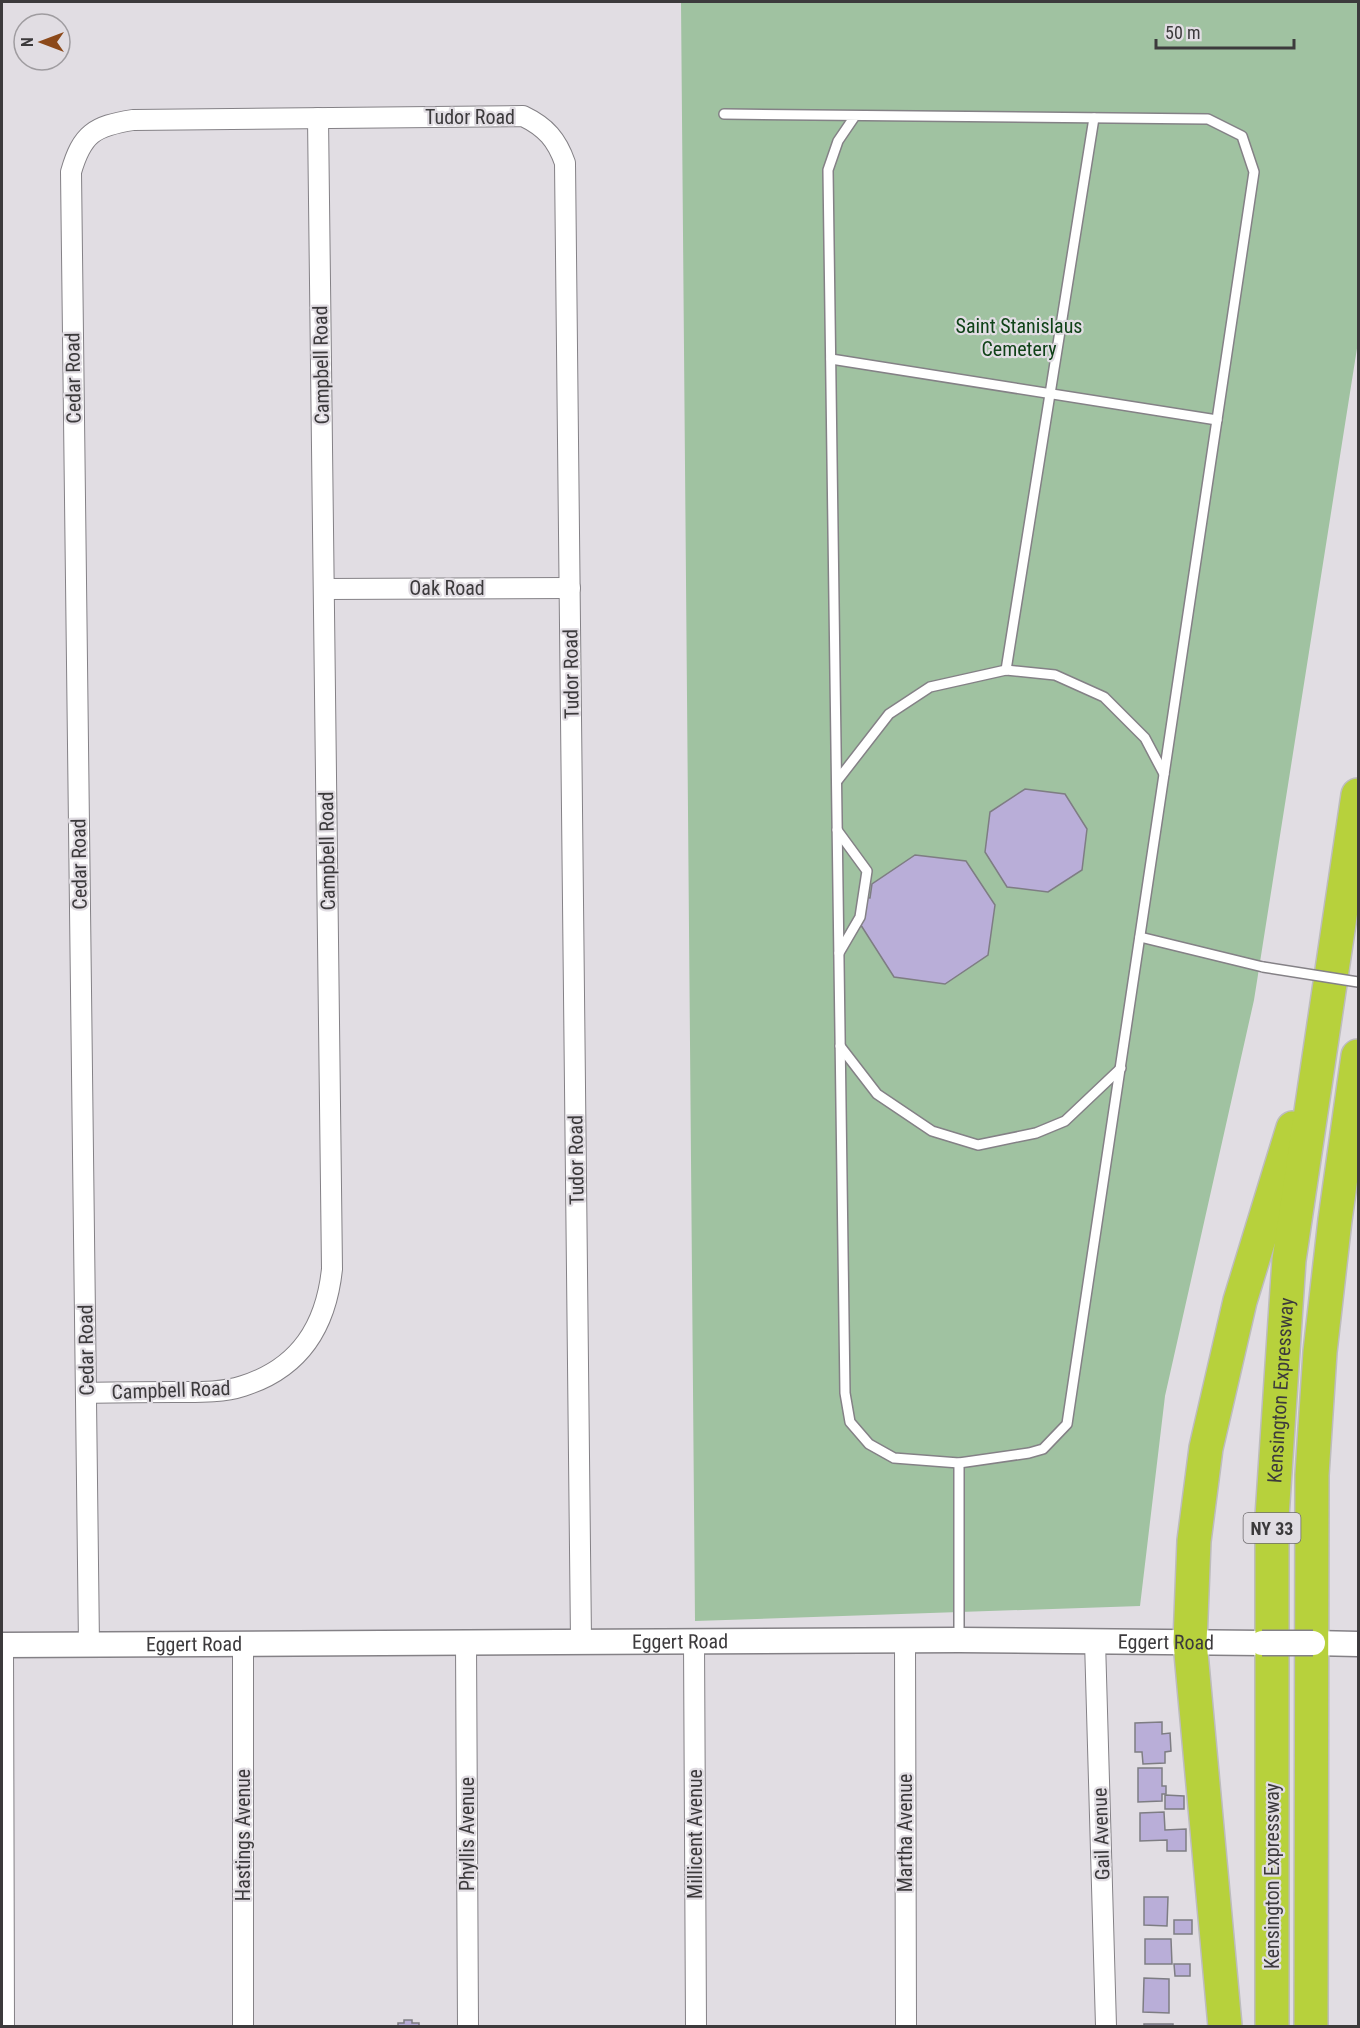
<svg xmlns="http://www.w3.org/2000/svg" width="1360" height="2028" font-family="'Roboto Condensed',sans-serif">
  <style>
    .green { fill: #a0c2a1 }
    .building { fill: #b9aed8; stroke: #7e7d83; stroke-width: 1.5 }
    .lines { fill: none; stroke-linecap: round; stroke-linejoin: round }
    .service-casing { stroke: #848186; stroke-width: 12 }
    .minor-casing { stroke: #848186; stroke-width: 22 }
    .tertiary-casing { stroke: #848186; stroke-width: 27 }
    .motorway-casing { stroke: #bdbcbd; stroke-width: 36 }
    .service { stroke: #fff; stroke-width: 9 }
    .minor { stroke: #fff; stroke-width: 20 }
    .tertiary { stroke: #fff; stroke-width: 24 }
    .motorway { stroke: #b7d13c; stroke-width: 33 }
    .service-bridge-casing { stroke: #848186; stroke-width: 12; stroke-linecap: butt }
    .tertiary-bridge-casing { stroke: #848186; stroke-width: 27; stroke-linecap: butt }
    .service-bridge { stroke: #fff; stroke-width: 9 }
    .tertiary-bridge { stroke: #fff; stroke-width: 24 }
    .labels { text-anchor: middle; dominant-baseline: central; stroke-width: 4.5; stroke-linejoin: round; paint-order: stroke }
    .shield { fill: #e1dde3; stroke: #6e6b6e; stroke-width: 1.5 }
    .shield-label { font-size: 18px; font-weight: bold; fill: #3c3a3c }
    .street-label { font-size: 20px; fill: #3c3a3c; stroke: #e1dde3 }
    .park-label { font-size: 20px; fill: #0f4217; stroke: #e1dde3 }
  </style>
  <rect width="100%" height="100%" fill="#e1dde3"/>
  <polygon class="green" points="681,2 1358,2 1358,342 1254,1000 1165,1396 1140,1606 695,1621"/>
  <g class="building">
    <polygon points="1025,789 1065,794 1087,829 1082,870 1048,892 1007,887 985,852 990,812"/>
    <polygon points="915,855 966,861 995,905 988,955 945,984 894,977 857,919 860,897 870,898 872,884"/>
    <polygon points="1162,1722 1162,1734 1170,1733 1171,1751 1165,1752 1165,1763 1143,1764 1142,1752 1135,1752 1135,1723"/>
    <polygon points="1138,1768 1162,1768 1162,1786 1166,1786 1166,1794 1162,1794 1162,1801 1138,1802"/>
    <polygon points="1165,1795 1184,1796 1184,1809 1165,1809"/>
    <polygon points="1164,1812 1165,1830 1186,1829 1186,1851 1167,1851 1167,1840 1140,1841 1140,1813"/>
    <polygon points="1144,1897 1168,1897 1167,1926 1144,1925"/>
    <rect x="1174" y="1920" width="18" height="14"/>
    <polygon points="1145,1939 1171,1939 1172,1964 1145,1964"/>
    <polygon points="1174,1964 1190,1964 1190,1976 1175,1976"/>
    <polygon points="1144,1978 1169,1979 1169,2013 1143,2012"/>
    <polygon points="404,2020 412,2020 412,2023 419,2023 419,2026 398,2026 398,2023 404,2023"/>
    <rect x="1144" y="2024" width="29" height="2"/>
  </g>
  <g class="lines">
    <defs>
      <g id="service">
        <polyline points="724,114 1208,119 1242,136 1254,172 1067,1424 1043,1449 1029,1453 959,1463 894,1458 869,1444 850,1422 845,1393 828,170 838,141 855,116"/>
        <polyline points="831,359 1217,420"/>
        <polyline points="1006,670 1094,118"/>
        <polyline points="837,781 889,714 930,687 1006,670 1055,675 1104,697 1145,738 1164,774"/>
        <polyline points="837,830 867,871 860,917 839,953"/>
        <polyline points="1140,937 1263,967"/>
        <polyline points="840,1046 877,1094 932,1131 978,1145 1036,1133 1065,1121 1121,1068"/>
        <polyline points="959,1463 959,1638"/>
      </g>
      <g id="minor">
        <polyline points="324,589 570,588"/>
        <path d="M86,1393c30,-1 59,-1 88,-1 23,0 48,1 69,-6 57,-18 83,-60 89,-117l-14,-1151"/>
        <polyline points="905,1640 906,2026"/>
        <polyline points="694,1641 696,2026"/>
        <polyline points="1095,1641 1106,2026"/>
        <polyline points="466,1642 468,2026"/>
        <polyline points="243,1644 243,2026"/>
        <polyline points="3,1645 4,2026"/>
        <path d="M89,1645l-18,-1473c11,-38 23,-46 62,-52l390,-4c23,11 34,24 42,47l16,1478"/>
      </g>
      <g id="tertiary">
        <polyline points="1313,1643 1358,1644"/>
        <path id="s1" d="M2,1645l957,-5 303,3"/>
      </g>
      <g id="motorway">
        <polyline points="1225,2026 1190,1642 1194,1541 1206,1448 1240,1301 1293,1128"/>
        <path id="s2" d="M1272,2026v-509l17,-257 69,-465"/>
        <polyline points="1311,2026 1312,1475 1320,1352 1335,1220 1358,1056"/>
      </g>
    </defs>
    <use href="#service" class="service-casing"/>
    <use href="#minor" class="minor-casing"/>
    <use href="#tertiary" class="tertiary-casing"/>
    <use href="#motorway" class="motorway-casing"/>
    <use href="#service" class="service"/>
    <use href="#minor" class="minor"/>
    <use href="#tertiary" class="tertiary"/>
    <use href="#motorway" class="motorway"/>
    <defs>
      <polyline id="service-bridge" points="1263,967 1358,982"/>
      <polyline id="tertiary-bridge" points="1262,1643 1313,1643"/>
    </defs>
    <use href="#service-bridge" class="service-bridge-casing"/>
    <use href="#tertiary-bridge" class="tertiary-bridge-casing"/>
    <use href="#service-bridge" class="service-bridge"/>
    <use href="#tertiary-bridge" class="tertiary-bridge"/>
  </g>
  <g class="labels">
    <rect class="shield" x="1243.5" y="1513" width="57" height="30" rx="4.5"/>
    <g class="shield-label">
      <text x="1272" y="1528">NY 33</text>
    </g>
    <g class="street-label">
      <text x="470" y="117">Tudor Road</text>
      <text transform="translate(321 365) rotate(-91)">Campbell Road</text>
      <text transform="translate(73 378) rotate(-91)">Cedar Road</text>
      <text x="447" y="588">Oak Road</text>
      <text transform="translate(571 674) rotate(-91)">Tudor Road</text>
      <text transform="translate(327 851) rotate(-91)">Campbell Road</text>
      <text transform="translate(79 864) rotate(-91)">Cedar Road</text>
      <text transform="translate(576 1160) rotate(-91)">Tudor Road</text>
      <text transform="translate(86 1350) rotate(-91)">Cedar Road</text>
      <text transform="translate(171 1390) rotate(-2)">Campbell Road</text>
      <text stroke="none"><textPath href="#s2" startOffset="636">Kensington Expressway</textPath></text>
      <text stroke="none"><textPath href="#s1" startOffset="678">Eggert Road</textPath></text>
      <text stroke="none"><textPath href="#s1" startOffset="1164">Eggert Road</textPath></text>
      <text stroke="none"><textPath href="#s1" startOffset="192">Eggert Road</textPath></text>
      <text transform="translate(905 1833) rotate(-90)">Martha Avenue</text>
      <text transform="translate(467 1834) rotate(-90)">Phyllis Avenue</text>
      <text transform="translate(695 1834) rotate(-90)">Millicent Avenue</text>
      <text transform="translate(1101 1834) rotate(-92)">Gail Avenue</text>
      <text transform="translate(243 1835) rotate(-90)">Hastings Avenue</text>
      <text transform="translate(1272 1876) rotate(-90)">Kensington Expressway</text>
    </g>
    <g class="park-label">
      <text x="1019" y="326">Saint Stanislaus<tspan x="1019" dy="23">Cemetery</tspan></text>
    </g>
  </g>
  <rect width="1360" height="2028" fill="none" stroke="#3c3a3c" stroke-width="6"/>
  <g transform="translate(42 42) rotate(270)"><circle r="28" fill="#e1dde3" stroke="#9f9ca0" stroke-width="1.5"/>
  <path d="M0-4.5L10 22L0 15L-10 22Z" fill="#8c491a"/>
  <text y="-9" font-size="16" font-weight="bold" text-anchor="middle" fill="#3c3a3c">N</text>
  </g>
  <path d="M1156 39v9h138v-9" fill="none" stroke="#3c3a3c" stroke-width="3"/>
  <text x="1165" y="39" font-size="18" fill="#3c3a3c" stroke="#e1dde3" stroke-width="4.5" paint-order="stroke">50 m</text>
</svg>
